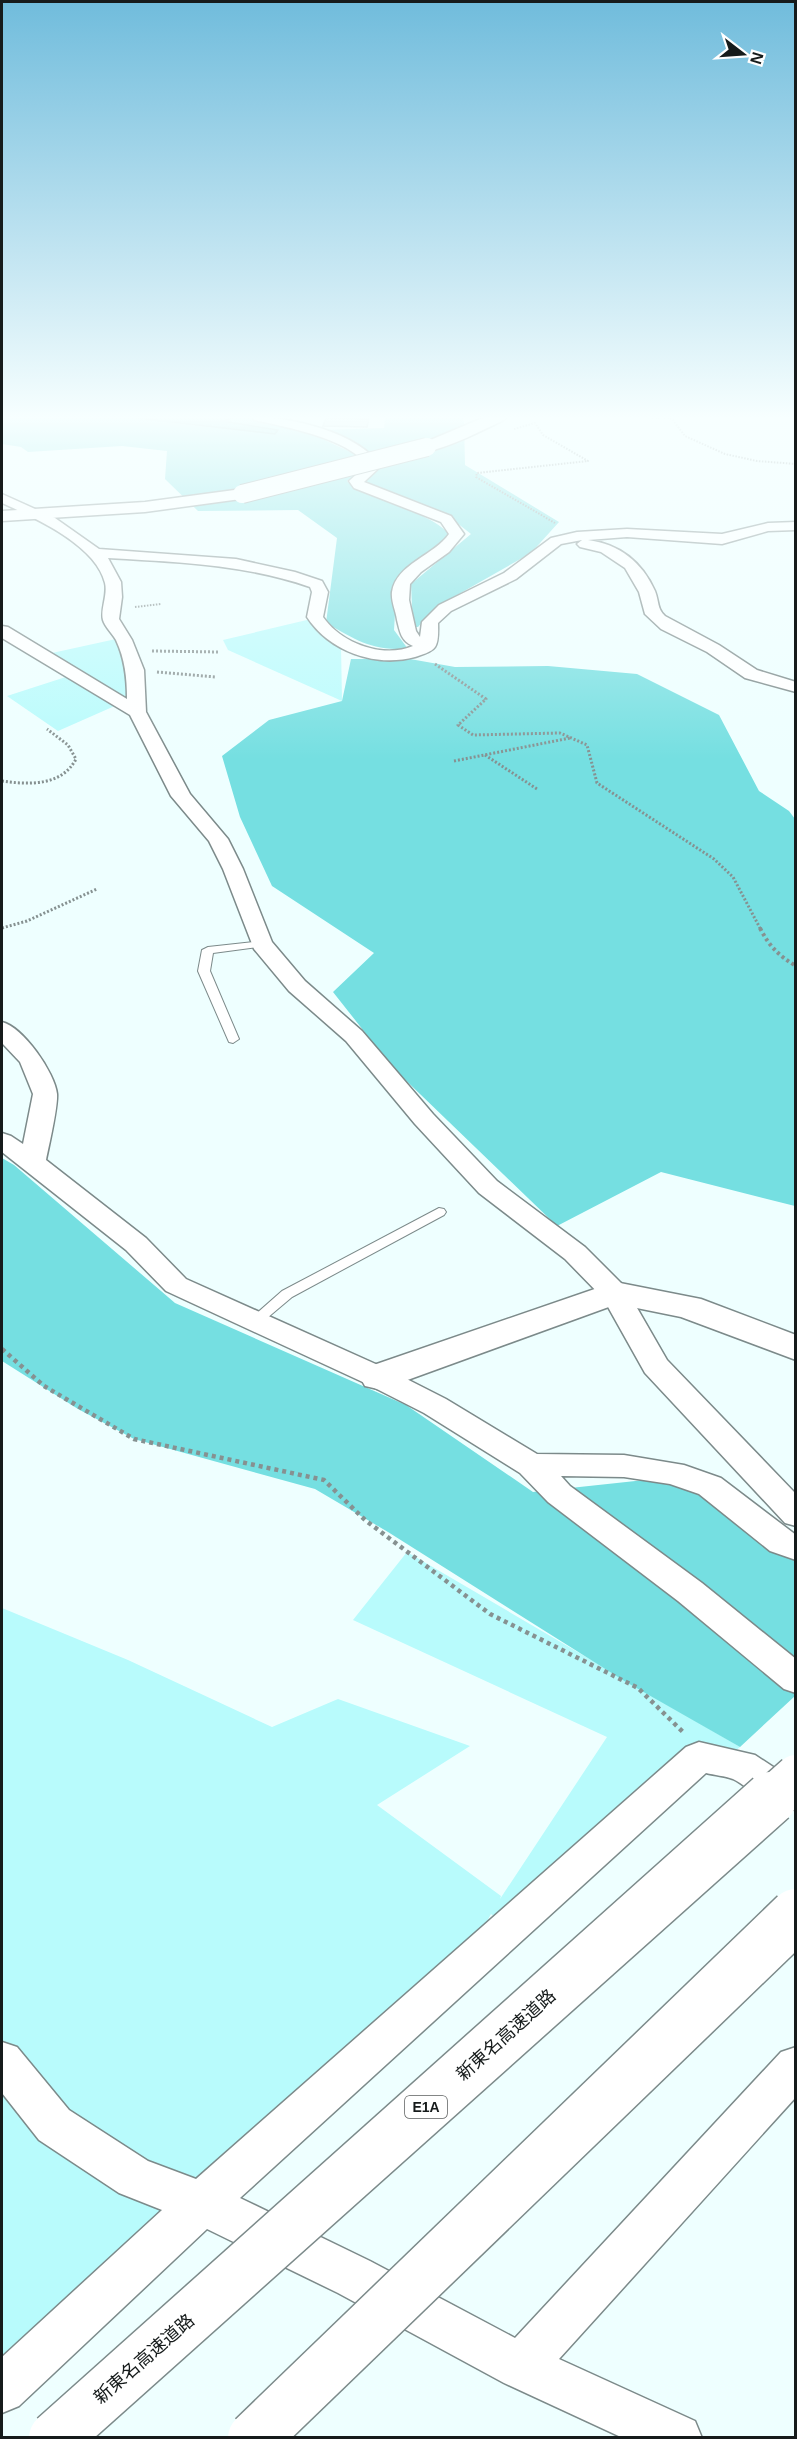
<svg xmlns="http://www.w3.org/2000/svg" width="797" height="2439" font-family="Arial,'Noto Sans JP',sans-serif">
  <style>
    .green { fill: #b8fbfc }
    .forest { fill: #75dfe1 }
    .water { fill: #5dc8ca; stroke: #489496; stroke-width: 1.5 }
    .building { fill: #becece; stroke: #7c8b8b; stroke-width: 1.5 }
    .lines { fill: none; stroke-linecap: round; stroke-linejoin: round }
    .lane-casing { stroke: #7c8a8a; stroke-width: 2 }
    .street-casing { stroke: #7c8a8a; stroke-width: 3 }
    .secondary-casing { stroke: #7c8a8a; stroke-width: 3 }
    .path-far3 { stroke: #869191; stroke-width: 2; stroke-dasharray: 1.5 1.5; stroke-linecap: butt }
    .path-far2 { stroke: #869191; stroke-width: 3; stroke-dasharray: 2 2; stroke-linecap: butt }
    .path-far1 { stroke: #869191; stroke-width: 4; stroke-dasharray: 3 3; stroke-linecap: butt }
    .path { stroke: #869191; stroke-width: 4.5; stroke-dasharray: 4 4; stroke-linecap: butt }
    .lane { fill: #fff; fill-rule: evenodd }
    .street { fill: #fff; fill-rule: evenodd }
    .secondary { fill: #fff; fill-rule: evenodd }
    .secondary-bridge-casing { stroke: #7c8a8a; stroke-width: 20; stroke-linecap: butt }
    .highway-bridge-far1-casing { stroke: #7c8a8a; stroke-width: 43; stroke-linecap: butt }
    .highway-bridge-casing { stroke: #7c8a8a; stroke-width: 55; stroke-linecap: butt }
    .secondary-bridge { stroke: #fff; stroke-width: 18 }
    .highway-bridge-far1 { stroke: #fff; stroke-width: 40 }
    .highway-bridge { stroke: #fff; stroke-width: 52 }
    .labels { text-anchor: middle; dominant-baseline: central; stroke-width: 4.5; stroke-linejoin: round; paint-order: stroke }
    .shield { fill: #fff; stroke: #5c5f5f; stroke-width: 1.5 }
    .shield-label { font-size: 14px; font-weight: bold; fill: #161b1b }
    .near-street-label { font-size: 18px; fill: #161b1b; stroke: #fff }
  </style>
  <rect width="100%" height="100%" fill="#eff"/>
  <g class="green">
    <polygon points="311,619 341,646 342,701 228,650 223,640"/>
    <polygon points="116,639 132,677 126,701 58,731 7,696 75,674 52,653"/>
    <polygon points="407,1552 740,1747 509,1930 491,1914 485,1925 2,2369 2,1608 128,1660 272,1727 338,1699 470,1746 377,1805 501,1896 500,1899 607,1737 353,1620"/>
  </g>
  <g class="forest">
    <path d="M2,417h249l54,14 63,29 -9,12 -12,9 6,6c20,9 87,31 96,48l-52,46 -3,49 14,19c-38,1 -50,-8 -82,-26l11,-85 -39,-28 -100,1 -33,-32 2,-28 -45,-5 -94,6 -7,-5 -19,-3z"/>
    <polygon points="385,417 462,417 464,421 465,465 559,522 531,553 436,607 418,627 413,627 411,584 471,534 447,515 364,483 381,467 375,456 322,430 384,428"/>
    <polygon points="351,659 410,659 455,667 548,666 637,674 719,715 759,791 789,811 795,819 795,1206 661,1172 557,1226 393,1068 333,992 374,953 272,886 240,817 222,756 269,720 342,701"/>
    <polygon points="2,1158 14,1165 175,1303 406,1405 533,1492 682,1476 795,1558 795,1696 740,1747 626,1682 388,1532 315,1489 134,1439 78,1409 2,1361"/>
  </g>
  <polygon class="water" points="129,417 237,417 222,421 278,430 275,434"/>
  <polygon class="building" points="326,418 369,419 367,427 323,426"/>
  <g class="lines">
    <defs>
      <g id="lane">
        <polygon points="262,941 268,944 266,946 213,953 210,971 239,1039 233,1043 229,1042 198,971 202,950 208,947"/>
        <polygon points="439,1208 444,1209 446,1212 444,1215 292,1297 260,1324 250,1324 248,1321 282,1291"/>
      </g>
      <g id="street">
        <path d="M253,417c39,0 104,15 128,49l-17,16 87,34 13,18 -15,18 -28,20 -11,12 -1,16 7,31 4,6 2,-15 17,-17 65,-32 47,-35 26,-6 50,-3 95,5 46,-11 28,-1v8l-28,1 -46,13 -95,-7 -39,3c31,4 54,22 67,51 4,10 2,18 10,25l54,29 38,25 39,12v10l-51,-14 -38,-26 -46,-23 -16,-15 -6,-22 -14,-24 -24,-16 -21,-5 -3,-3 5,-4 -21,4 -45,35 -65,32 -13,12c0,7 1,18 -3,24 -3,5 -14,8 -20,10 -40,11 -86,-6 -108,-40l5,-25 -2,-5c-66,-23 -134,-25 -202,-29l13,24 1,15 -3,22 13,21 12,30 2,42 44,82 38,45 15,30 29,73 33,39 57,50 71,83 64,67 88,66 40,40 42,73 129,134v32l-11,-3 -140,-150 -42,-75 -38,-39 -86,-66 -64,-69 -69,-83 -57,-50 -35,-42 -31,-80 -14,-28 -38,-45 -41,-81 -128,-77v-12l6,1 119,72c0,-21 -2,-40 -11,-59 -4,-7 -11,-13 -13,-20 -3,-10 5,-25 2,-37 -9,-38 -70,-65 -103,-80v-9l53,24 44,31 137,10 59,13 27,9 6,11 -5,25c18,26 60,42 90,29 -12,-5 -13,-14 -16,-26 -1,-9 -6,-18 -5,-28 4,-28 43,-37 57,-58l-8,-12 -87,-34 -5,-7 18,-16c-20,-27 -81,-38 -113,-45z"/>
        <path d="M2,1022c21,5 53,51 55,72 1,13 -8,51 -11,66l100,78 40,41 203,91 57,29 91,55 87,1 60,10 37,13 75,57v25l-26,-9 -71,-57 -29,-10 -46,-7 -63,-1 9,10 132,97 94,76v34l-12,-4 -106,-88 -130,-99 -28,-29 -96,-60 -57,-29 -201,-93 -40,-41 -124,-98v-19l9,3 12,8 10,-50 -13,-32 -18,-19z"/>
        <path d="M699,1742l56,13 41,27v27c-23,7 -44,-21 -63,-30 -8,-3 -19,-4 -27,-6l-466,425 130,63 145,77 266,-286 15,-5v50l-237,262 136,62 7,17h-79l-119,-55 -166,-90 -131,-64 -188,177 -17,7v-56l160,-147 -43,-17 -80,-53 -37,-47v-51l15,5 52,63 79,51 48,18 490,-432z"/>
      </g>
      <g id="secondary">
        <path d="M485,417h21l-2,3c-25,12 -50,25 -77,32l-8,-5 2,-3z"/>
        <polygon points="242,489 248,490 251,494 248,498 145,512 2,521 2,511 145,502"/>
        <polygon points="615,1282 701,1299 796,1335 796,1360 681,1317 617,1304 391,1386 378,1389 365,1386 360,1377 365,1368"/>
      </g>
    </defs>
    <use href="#lane" class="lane-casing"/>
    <use href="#street" class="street-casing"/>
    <use href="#secondary" class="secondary-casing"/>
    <g class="path-far3">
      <polyline points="649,417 672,419 685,436 725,454 757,461 796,464"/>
      <polyline points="514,429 535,423 543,435 588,461 477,473 476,477 555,523"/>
      <polyline points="135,607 161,604"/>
    </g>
    <g class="path-far2">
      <polyline points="152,651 220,652"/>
      <polyline points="435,664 486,699 458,725 473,735 560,733 587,745 597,783 714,859 733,877 761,930"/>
      <polyline points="157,672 216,677"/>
      <polyline points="485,755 537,789"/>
      <polyline points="454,761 570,738"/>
      <path d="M2,781c27,4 60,5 74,-22l-8,-14 -21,-16"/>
      <polyline points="2,928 27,921 97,889"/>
    </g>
    <path class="path-far1" d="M760,928c9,18 19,28 36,38"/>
    <polyline class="path" points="2,1349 44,1386 134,1439 324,1480 365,1520 490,1614 638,1688 684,1733"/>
    <use href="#lane" class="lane"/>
    <use href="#street" class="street"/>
    <use href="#secondary" class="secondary"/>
    <defs>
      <polyline id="secondary-bridge" points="242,494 427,447"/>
      <polyline id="highway-bridge-far1" points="769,1799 796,1775"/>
      <g id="highway-bridge">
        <polyline points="55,2438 771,1798"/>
        <polyline points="254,2438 796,1915"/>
      </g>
    </defs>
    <use href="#secondary-bridge" class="secondary-bridge-casing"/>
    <use href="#highway-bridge-far1" class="highway-bridge-far1-casing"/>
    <use href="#highway-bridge" class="highway-bridge-casing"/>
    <use href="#secondary-bridge" class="secondary-bridge"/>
    <use href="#highway-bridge-far1" class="highway-bridge-far1"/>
    <use href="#highway-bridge" class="highway-bridge"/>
  </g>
  <linearGradient id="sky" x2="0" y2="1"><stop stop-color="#70bcdc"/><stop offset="0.55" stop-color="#f7ffff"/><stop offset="1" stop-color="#f7ffff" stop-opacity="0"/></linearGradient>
  <rect width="797" height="759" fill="url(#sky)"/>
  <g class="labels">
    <rect class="shield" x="405" y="2096" width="42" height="22" rx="4.5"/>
    <g class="shield-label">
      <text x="426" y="2107">E1A</text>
    </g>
    <g class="near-street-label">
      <text transform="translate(506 2035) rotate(-42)">新東名高速道路</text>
      <text transform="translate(144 2359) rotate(-41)">新東名高速道路</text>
    </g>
  </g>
  <rect width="797" height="2439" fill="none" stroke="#161b1b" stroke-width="6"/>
  <g transform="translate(743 54) rotate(107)" stroke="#ffffff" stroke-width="4.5" paint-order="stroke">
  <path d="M0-4.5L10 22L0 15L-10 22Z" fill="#161b1b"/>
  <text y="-9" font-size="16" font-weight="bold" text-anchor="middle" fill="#161b1b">N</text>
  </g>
</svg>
